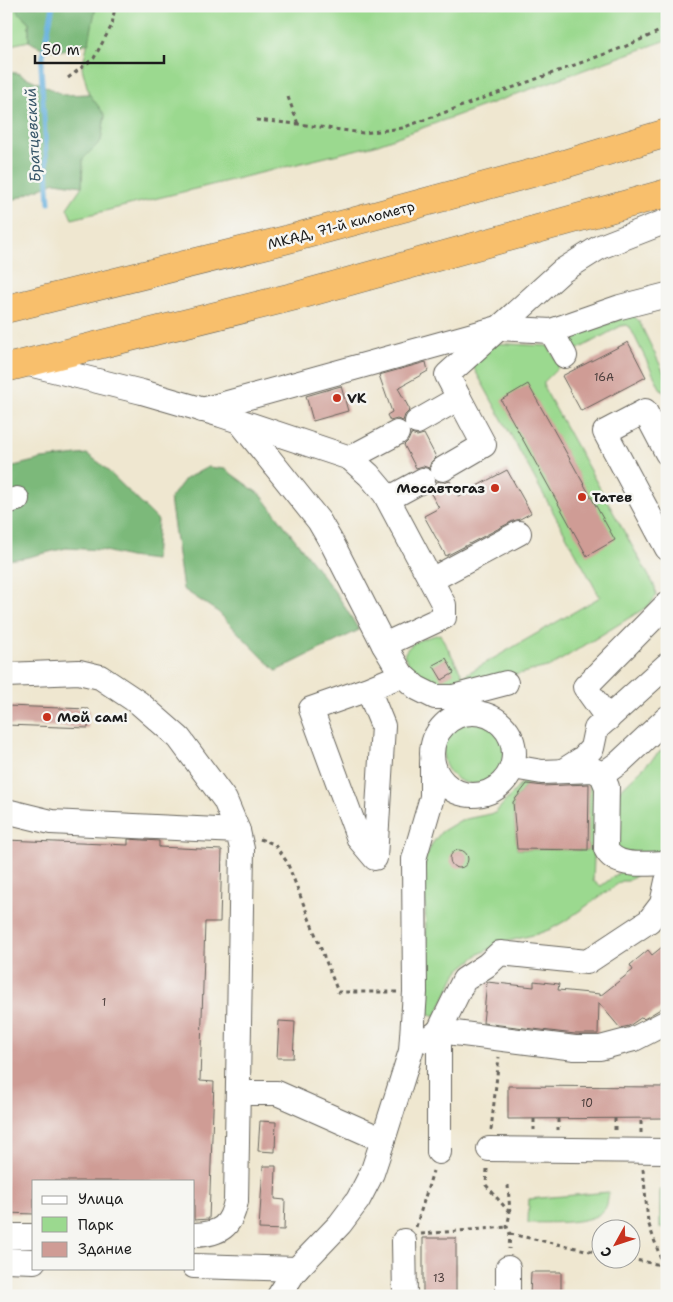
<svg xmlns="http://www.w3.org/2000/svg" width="673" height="1302" font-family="'Shantell Sans',sans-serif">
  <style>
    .green { fill: #9bd98f; stroke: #5c7a56; fill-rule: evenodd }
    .forest { fill: #7cb97a; stroke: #4c6a4b }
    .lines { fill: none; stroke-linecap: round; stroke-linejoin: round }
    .stream { stroke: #65b0de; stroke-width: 5 }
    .building { fill: #cf9c95 }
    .minor-casing { stroke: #66635b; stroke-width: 26 }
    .highway-casing { stroke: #66635b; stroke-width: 29 }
    .path { stroke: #66635b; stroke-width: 3; stroke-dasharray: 4 4; stroke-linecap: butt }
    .minor { stroke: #fff; stroke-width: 24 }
    .highway { stroke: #f8bf6c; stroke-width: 28 }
    .poi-dot { fill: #c8321e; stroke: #f6f6f2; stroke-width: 2 }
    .labels { text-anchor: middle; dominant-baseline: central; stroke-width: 5; stroke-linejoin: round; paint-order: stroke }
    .number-label { font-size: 11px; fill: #493c3a }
    .street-label { font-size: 14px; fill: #1c1c1c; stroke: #f6f6f2 }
    .poi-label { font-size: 14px; font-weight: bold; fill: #1c1c1c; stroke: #f6f6f2; text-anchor: start }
    .water-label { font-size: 15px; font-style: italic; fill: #39576a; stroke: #f6f6f2 }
  </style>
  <rect width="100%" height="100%" fill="#f6f6f2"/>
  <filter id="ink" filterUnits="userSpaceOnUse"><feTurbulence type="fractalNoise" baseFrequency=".02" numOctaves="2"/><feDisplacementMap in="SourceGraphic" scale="10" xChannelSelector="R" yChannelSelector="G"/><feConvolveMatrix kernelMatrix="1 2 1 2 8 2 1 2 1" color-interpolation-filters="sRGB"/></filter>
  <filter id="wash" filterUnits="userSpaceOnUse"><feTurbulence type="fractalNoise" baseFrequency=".0096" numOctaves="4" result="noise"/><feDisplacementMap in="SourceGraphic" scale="20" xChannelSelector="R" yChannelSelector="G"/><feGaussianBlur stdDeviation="1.12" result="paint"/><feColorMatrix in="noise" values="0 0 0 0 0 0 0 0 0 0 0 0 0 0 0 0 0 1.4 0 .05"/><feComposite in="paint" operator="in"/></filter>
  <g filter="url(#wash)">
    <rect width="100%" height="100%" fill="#efe7d0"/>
    <g class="green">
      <polygon points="6,6 16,6 18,12 29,22 29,41 6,46"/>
      <polygon points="96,6 667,6 667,40 375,145 72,219 67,208 82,186 83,159 101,141 105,116 89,94 82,68"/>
      <polygon points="628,315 634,316 639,321 667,379 667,396 660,388 630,327 626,325 621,326 571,353 568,339"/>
      <path d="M491,343l57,3 11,19 -2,4 -13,13v6l111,199 1,9 -6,9 -99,61 -77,19 -31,5 -27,-13 -12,-22c6,-15 22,-17 36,-21l23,42 137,-79 -135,-245z"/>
      <circle cx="474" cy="753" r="31"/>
      <path d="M667,745c0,23 5,91 -7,107h-44l-3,-55z"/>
      <path d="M585,776l12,10 -4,95 8,5 27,-20 8,6 -1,4 -7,5h-6l-57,40 -14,8 -14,5 -32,8 -26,12 -22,18 -21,44 -7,-2 -5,-139 1,-16 7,-15 9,-12 20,-12 34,-7 32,-36zM527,784h62l-1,66 -71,-1 -4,-47z"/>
      <rect x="660" y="1190" width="7" height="38"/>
      <path d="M609,1192c-1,4 -1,11 -3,15 -9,19 -59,15 -78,16l1,-24z"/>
    </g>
    <g class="forest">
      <path d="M16,6h80l-7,36c-21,10 -40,13 -60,-1v-19l-11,-10z"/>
      <polygon points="6,72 17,73 64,95 89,94 105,115 101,141 83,159 82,186 55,182 6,203"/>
      <polygon points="87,454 101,464 158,520 155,560 129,557 101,550 66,548 24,558 6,560 6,468 42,459"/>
      <polygon points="208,467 225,469 262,496 338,596 359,630 276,671 218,612 183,589 170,499 185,479"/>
    </g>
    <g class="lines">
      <polyline class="stream" points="49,203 41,66 53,6"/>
    </g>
    <g id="blocks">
      <g class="building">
        <polygon points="628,342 646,377 581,411 562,376"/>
        <polygon points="426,362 428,371 398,388 410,410 405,415 403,421 397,419 390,421 387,415 392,412 379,375"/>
        <polygon points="528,384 615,540 587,556 501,400"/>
        <polygon points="341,386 348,411 313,421 306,396"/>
        <polygon points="411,434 417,436 424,434 436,457 431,462 429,468 423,466 416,468 404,445 408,441"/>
        <polygon points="507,470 531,513 520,519 513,521 446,556 424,516 439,508 430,492 434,488 437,481 444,483 450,481 458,496"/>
        <polygon points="446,658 454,673 442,680 433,665"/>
        <polygon points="6,706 89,709 88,728 6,725"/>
        <polygon points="527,784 543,786 589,784 588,850 517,849 513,802"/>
        <polygon points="128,839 159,841 159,847 222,850 220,922 205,922 200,1081 214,1082 209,1219 194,1220 194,1181 34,1181 34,1214 6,1213 6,840 128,845"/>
        <circle cx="459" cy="859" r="9"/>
        <polygon points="667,943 667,998 663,1001 662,1008 644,1019 642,1017 629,1026 620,1028 599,1003 598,1034 575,1034 483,1023 487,982 534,987 534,981 559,984 558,990 600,994 600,996 633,970 630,965 648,950 652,955"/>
        <polygon points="279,1021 295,1022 293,1058 277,1058"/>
        <polygon points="508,1086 667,1087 667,1118 508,1119"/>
        <polygon points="260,1121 276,1122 275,1152 258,1151"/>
        <polygon points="263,1166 276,1166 275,1199 285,1200 284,1230 259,1229"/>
        <rect x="423" y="1238" width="33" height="58"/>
        <polygon points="531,1272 561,1272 561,1296 530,1296"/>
      </g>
    </g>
  </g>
  <g filter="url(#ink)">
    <use href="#blocks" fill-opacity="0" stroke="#66635b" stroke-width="1"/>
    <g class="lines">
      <defs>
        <g id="minor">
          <polyline points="551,331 565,356"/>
          <polyline points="25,363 142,392 221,415 350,458 397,433"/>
          <polyline points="202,410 498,328 551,331 620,307 667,295"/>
          <polyline points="240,422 319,521 333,545 384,645 402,675 417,688 435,697 453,697 506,683"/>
          <polyline points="417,422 459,398 447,375 562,271 600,247 667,221"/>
          <polyline points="667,453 645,411 605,432 667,548"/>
          <polyline points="350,458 369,475 385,494 444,605 444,617 384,645"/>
          <polyline points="443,469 484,445 459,398"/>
          <polyline points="388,499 423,480"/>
          <polyline points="6,502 17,499"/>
          <polyline points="431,580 519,533"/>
          <polyline points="6,675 79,672 100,677 139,703 179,738 225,800 238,831"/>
          <polyline points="368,689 311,709 359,839 375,858 383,726 368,689 402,675"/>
          <circle cx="473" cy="754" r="41"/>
          <polyline points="608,719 585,687 667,604"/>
          <path d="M513,767l29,5 52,-2 8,5 5,12 -1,62c10,20 41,14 61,14"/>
          <polyline points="563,771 582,759 592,748 596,729 667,665"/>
          <polyline points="602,775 620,762 667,718"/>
          <path d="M6,811l45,11 187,9 4,18 -6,352c-5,26 -16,33 -42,34"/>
          <polyline points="667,881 662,904 649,921 587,962 500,953 487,965 464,980 439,1031 575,1048 600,1048 634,1039 667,1022"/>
          <polyline points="427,1040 439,1031 439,1152"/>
          <polyline points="238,1093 277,1093 383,1140"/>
          <polyline points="489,1149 667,1151"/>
          <polyline points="6,1236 34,1236"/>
          <polyline points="404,1241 405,1296"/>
          <polyline points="6,1260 34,1261"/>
          <polyline points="194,1266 297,1269"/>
          <polyline points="279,1296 294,1272 340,1224 358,1200 372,1173 383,1140 411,1051 415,992 414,859 432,797 432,763"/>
          <polyline points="508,1296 508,1268"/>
        </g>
        <g id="highway">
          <polyline points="6,309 285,240 551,168 667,133"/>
          <polyline points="6,368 300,295 667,193"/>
        </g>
      </defs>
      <use href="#minor" class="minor-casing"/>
      <use href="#highway" class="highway-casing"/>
      <g class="path">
        <polyline points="68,78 94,58 112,25 115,6"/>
        <polyline points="288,97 298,124"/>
        <polyline points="256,120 298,124 363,133 402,128 624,47 667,28"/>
        <polyline points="260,839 274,844 287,862 338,992 397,992"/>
        <polyline points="615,1118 615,1130"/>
        <polyline points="534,1119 534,1130"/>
        <polyline points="558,1119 558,1130"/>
        <polyline points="491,1130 499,1057"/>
        <polyline points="641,1133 641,1119"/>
        <polyline points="487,1169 486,1185 510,1213"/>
        <polyline points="643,1169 648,1222 667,1277"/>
        <polyline points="508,1185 510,1213 507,1227 510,1234 509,1249"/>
        <polyline points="416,1227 433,1171"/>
        <polyline points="421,1234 507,1227"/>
        <polyline points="510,1234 600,1253"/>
        <polyline points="630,1259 667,1266"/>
      </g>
      <use href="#minor" class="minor"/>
      <use href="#highway" class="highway"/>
    </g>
  </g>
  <g class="poi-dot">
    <circle cx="337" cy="398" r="5"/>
    <circle cx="495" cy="488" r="5"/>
    <circle cx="582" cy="497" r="5"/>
    <circle cx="47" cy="717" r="5"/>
  </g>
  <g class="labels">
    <g class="number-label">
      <text x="604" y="377">16А</text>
      <text x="104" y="1002">1</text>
      <text x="587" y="1103">10</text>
      <text x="439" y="1278">13</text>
    </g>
    <g class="street-label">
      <text transform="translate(341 225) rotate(-15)">МКАД, 71-й километр</text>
    </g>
    <g class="poi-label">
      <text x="347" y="398">VK</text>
      <text x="485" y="488" text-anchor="end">Мосавтогаз</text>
      <text x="592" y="497">Татев</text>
      <text x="57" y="717">Мой сам!</text>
    </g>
    <g class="water-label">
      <text transform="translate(33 135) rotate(-93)">Братцевский</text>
    </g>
  </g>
  <rect width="673" height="1302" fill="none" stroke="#f6f6f2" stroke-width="25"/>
  <rect x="32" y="1180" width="162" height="90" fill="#f6f6f2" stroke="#9f9f9c"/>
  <rect x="42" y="1196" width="25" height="8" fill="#ffffff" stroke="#9f9f9c"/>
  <text x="78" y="1204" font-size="15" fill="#1c1c1c">Улица</text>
  <rect x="42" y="1217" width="25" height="15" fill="#9bd98f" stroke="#9f9f9c"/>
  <text x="78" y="1230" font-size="15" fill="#1c1c1c">Парк</text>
  <rect x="42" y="1242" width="25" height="15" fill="#cf9c95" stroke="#9f9f9c"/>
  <text x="78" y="1254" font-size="15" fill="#1c1c1c">Здание</text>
  <g transform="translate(616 1244) rotate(230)"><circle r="24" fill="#f6f6f2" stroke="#9f9f9c"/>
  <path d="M0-4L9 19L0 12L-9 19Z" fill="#c8321e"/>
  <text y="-8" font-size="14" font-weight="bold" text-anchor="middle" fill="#1c1c1c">С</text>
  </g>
  <path d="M35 55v8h129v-8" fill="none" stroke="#1c1c1c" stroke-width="2.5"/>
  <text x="42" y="55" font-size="15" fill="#1c1c1c" stroke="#f6f6f2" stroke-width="4" paint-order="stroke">50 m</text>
</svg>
